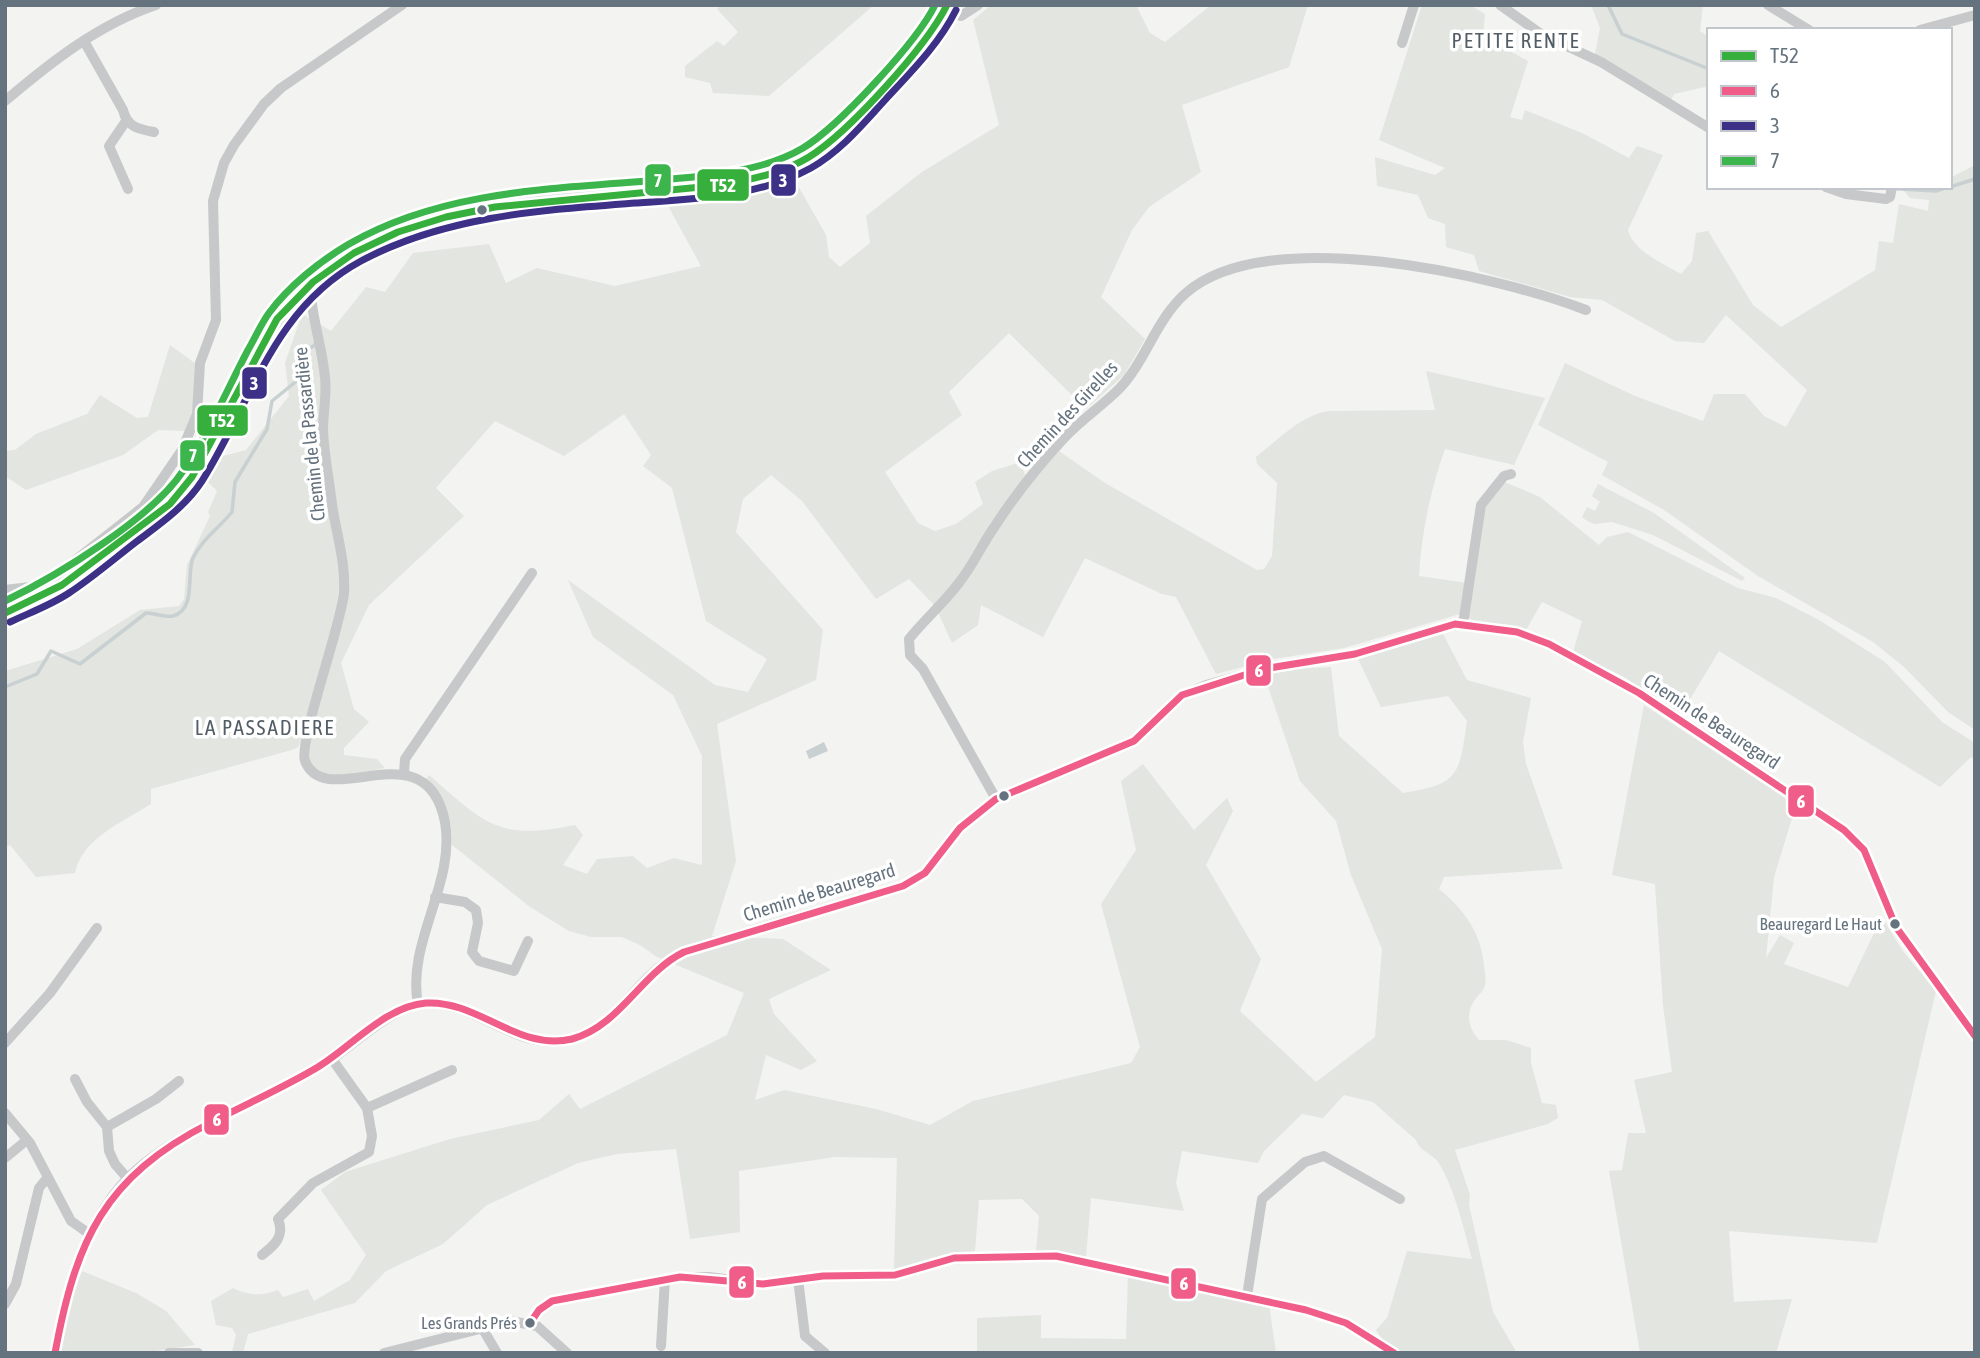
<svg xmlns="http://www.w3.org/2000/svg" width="1980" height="1358" font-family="'Asap Condensed',sans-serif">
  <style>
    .green { fill: #e2e5e0 }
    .water { fill: #c8d0d2 }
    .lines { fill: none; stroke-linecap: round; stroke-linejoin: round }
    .stream { stroke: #c8d0d2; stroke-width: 3.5 }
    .major-casing { stroke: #d0d1d1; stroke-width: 16 }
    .minor { stroke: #c7c8c9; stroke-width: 10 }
    .major { stroke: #dddedd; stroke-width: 14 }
    .bus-1-casing { stroke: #fff; stroke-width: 12 }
    .bus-2-casing { stroke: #fff; stroke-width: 12 }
    .bus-3-casing { stroke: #fff; stroke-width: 12 }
    .bus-4-casing { stroke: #fff; stroke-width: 12 }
    .bus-1 { stroke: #36af3d; stroke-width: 7 }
    .bus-2 { stroke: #ef5d88; stroke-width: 7 }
    .bus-3 { stroke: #3c3187; stroke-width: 7 }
    .bus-4 { stroke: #3cb54c; stroke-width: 7 }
    .bus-dot { fill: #65737f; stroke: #fff; stroke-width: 2.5 }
    .labels { text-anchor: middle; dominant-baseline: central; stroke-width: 7; stroke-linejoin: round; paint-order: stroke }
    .bus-label { font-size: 17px; fill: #65737f; stroke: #fff; text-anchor: end }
    .street-label { font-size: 19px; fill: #65737f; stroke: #fff }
    .neighbourhood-label { font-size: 21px; letter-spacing: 2px; fill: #525d65; stroke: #fff }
    .line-badge { stroke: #fff; stroke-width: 2.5 }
    .badge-label { font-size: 19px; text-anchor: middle; font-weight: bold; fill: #fff }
  </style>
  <rect width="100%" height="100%" fill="#f3f3f1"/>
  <g class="green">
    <polygon points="721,5 874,5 769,96 713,93 710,83 685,77 685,66 717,41 724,46 738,32 717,9"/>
    <path d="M991,5h145l14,28 15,9 46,-37h97l-19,62 -107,38 19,67 -52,35 -17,23 -31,67 44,42 -21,36 -38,34 -77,-76 -60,59 13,23 -77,57 33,51 17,8 21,-7 27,-20 -8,-22 17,-11 29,-9 7,24 31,-35 46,32 152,87 7,-1 8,-13 5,-73 -20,-19 -1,-7c22,-17 46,-43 74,-46l105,-1 -9,-39 119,27 -31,67 -69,-16c-14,39 -24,85 -26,127l48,7 -7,31 -116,34 -71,11 -57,15 -40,-77 -14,-3 -77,-36 -42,79 -62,-32 -3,20 -26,18 -17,-37 -26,-27 -33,20 -74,-98 -31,-26 -28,24 -7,33 87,98 -7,50 -99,44 19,137 -24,75 71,3 48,31 -62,29 5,15 43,47 -16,9 -35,-15 -11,45 29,-10 92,19 54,16 43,-24 158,-38 9,-16 -39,-143 35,-54 -15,-69 22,-17 51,66 33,-32 6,13 -27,54 55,94 -21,52 76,71 59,-45 7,-88 -31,-74 -15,-54 -36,-40 -36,-106 23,-6 44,-2 8,69 64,57c56,-9 56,-17 64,-72l-19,-25 -67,11 -23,-48 85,-25 24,46 64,18 -8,44 3,22 37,105 -119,8 -5,12c26,22 42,43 45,77 1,8 3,15 0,22 -2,5 -7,8 -10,13 -9,14 -5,28 5,39h27l25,8v15l11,40 14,2 2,13 -10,6 -93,26 15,45 -1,10 24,107 24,41h-125l-16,-23 11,-12 20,-67 65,8c-9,-32 -16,-67 -33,-96 -7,-10 -19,-11 -23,-23l-43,-38 -29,-7 -21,23 -21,-4 -38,37 -6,12 -76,-12 -6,32 8,28 -93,-13 -5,59 -50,-4 3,-37 -17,-17 -43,1 -4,51 -81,19 3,-112 -62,-1 -96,14 1,61 -50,7 -14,-90 -59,5 -39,9 -91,42 -44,39 -57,27 -31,32 -107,31 -5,19 -11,-1 4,-17 -4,-7 -16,-3 -5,-24 22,-13c16,8 29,8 45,2l5,7 25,-8 6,12 36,-21 16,-25 -45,-65 24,-18 105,-33 89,-19 30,-26 11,15 147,-74 17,-42 -87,-36 -17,-12 -18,-8h-31l-22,-6 -39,-24 -78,-62c1,-29 -8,-44 -25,-67l2,-3c56,49 69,66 146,50l8,10 -20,30 24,9 10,-15 36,-3 14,12 27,-10 28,7v-109l-29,-61 -80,-58 -25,-57 147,105 33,7 19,-33 -61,-38 -34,-133 -29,-22 8,-11 -27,-41 -60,42 -69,-35 -59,67 28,28 -95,89 -28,58 13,46 15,13 -25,26v7l33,4 8,9c-21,3 -69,18 -77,-9 -3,-10 -2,-23 -3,-34l-6,21 -4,3 -144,40v15c-28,18 -69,34 -76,69l-39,4 -26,-32 -5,2v-176l72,-22 63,-39 39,-4 5,-7 3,-34 23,-49 -2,-4 9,-21 -14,-14 5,-17 38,-10 43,-54 -4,-33 17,-49 29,17 35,-44 19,5 28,-39 76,-9 17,39 31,-15 78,18 86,-20 -34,-62 126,-27 33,58 3,22 11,10 30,-24 -4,-27 56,-44 77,-47 -26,-105z"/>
    <path d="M1422,5h48l15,9 -2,22 45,25 -18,56 12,3 3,-10 57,23 47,25 8,-12 26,9 -35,75c5,21 36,34 53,44l11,-13 4,-28 12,-2 45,74 28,22 94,-57 4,-29 14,2 6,-39 29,7 1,-11 -19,-2 -9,-11h49v-9l25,-13v565l-27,-18 -44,-45 -31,-25 -115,-66 -94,-66 -62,-35 6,-13 -70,-37 27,-62 70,33 68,25 11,-27h31l19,22 22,11 21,-37 -81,-75 -22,28 -29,-2 -73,-41 -32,-3 -91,-26 -5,-16 -28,-8 -1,-23 -17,-6 -10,-23 -41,-9 -2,-29 60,18 10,-7 -66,-28z"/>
    <polygon points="1591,5 1703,5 1700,31 1709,37 1709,89 1705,87 1674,94 1671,100 1595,54 1600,28"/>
    <polygon points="170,345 196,364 194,410 189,431 158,430 123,455 26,490 5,476 5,451 15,450 36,434 87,414 100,395 137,418 148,417"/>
    <polygon points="1502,481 1540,497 1599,545 1607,537 1628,532 1738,588 1776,598 1819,620 1885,662 1942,722 1975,743 1975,759 1971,757 1940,787 1719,651 1681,714 1624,677 1573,652 1582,621 1542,602 1526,630 1473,621 1468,617 1486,503"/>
    <polygon points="1598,484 1654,513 1745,578 1742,581 1653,535 1612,522 1594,524 1586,520 1582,517 1587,507 1595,511 1600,502 1592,496"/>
    <polygon points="1644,705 1796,805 1774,877 1766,958 1780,935 1794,943 1784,964 1848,987 1882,917 1902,950 1936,991 1877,1243 1729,1231 1734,1302 1792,1299 1776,1353 1640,1353 1609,1171 1622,1170 1628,1133 1646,1133 1634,1080 1672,1072 1663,1005 1655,884 1612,875"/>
    <polygon points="82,1271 136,1293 166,1311 195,1345 143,1353 59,1353 71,1298"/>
    <polygon points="1128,1273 1269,1304 1276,1353 977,1353 977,1318 1041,1315 1041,1338 1126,1339"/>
  </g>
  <polygon class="water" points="824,742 828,751 809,759 806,751"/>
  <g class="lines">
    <g class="stream">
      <polyline points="1608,5 1622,34 1709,69"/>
      <polyline points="1866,187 1936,191 1948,187"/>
      <polyline points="1950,187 1975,179"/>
      <path d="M5,687l32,-13 14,-23 29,13 66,-51c9,0 19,5 27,3 24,-7 13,-42 20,-58 10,-20 26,-30 39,-46l3,-30 32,-53 5,-28 26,-21 5,-27 13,-9"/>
    </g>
    <defs>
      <path id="major" d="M5,613l57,-28 108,-81 22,-27 85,-158c89,-112 238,-117 369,-127 52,-4 101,-6 149,-28 35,-15 61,-49 87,-76 23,-25 51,-51 65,-83"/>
    </defs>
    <use href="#major" class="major-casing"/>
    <g class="minor">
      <polyline points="1500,5 1541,34 1601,62 1709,128"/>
      <polyline points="1768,5 1809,30"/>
      <polyline points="944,12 961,16 978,5"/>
      <polyline points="1920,30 1975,15"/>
      <path d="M84,41l39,69c4,17 15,19 31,22"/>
      <polyline points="1402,43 1414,5"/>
      <path d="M5,101c46,-39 94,-77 151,-96"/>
      <polyline points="126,121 109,146 128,189"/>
      <polyline points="1826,187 1846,194 1886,199 1890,197 1892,187"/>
      <path d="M310,284c1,32 12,62 15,93 2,18 -2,36 -2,53 1,24 6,49 9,74 4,29 14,58 12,89 -3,33 -46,150 -39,168 21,53 121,-35 140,61 11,61 -39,121 -27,182"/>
      <polyline points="5,590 30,587 54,577 114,530 143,507 182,450 197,414 200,363 216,320 213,201 224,163 234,145 264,104 281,88 402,5"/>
      <polyline points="1463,624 1481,505 1504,476 1511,474"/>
      <polyline points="404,773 405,759 532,573"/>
      <path d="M996,799l-73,-130 -13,-14 -1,-16c15,-19 34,-35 49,-55 15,-18 24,-40 37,-58 20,-31 44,-61 69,-88 17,-18 38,-32 55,-49 27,-28 37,-70 67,-96 81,-71 308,-18 400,17"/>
      <polyline points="435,897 465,902 476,910 478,923 472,952 479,961 514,971 528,941"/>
      <polyline points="5,1043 50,993 97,928"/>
      <polyline points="332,1059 367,1108 452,1070"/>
      <polyline points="75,1079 87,1102 107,1127 109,1151 115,1164 128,1179"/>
      <polyline points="5,1113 30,1143 71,1221 91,1235"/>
      <polyline points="107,1127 156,1099 179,1081"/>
      <polyline points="5,1158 27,1140"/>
      <path d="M262,1255c13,-10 23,-19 16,-36l35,-36 56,-31 3,-16 -5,-28"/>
      <polyline points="798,1279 805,1336 825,1353"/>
      <polyline points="1247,1296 1262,1199 1305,1162 1324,1156 1400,1199"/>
      <polyline points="5,1304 16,1284 39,1188 47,1178"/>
      <polyline points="530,1323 539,1310 552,1301 680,1277 709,1277 763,1284 823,1276 895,1275 954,1258 1056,1256 1306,1310 1346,1323 1394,1353"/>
      <polyline points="481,1326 497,1353"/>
      <polyline points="661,1346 665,1279"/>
      <path d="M55,1353c11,-64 33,-144 86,-187 56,-46 130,-67 191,-107 25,-17 65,-56 96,-56 51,-1 94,54 147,35 46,-16 56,-53 94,-78 18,-12 44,-17 65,-24 56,-18 113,-33 169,-50l22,-13 35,-45 36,-29 138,-58 48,-46 24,-10 57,-16 92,-15 100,-30 62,8 32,12 90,49 205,137 20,20 32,77 79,109"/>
      <polyline points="169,1353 198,1353"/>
      <polyline points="384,1353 511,1321 537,1326 567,1353"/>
    </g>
    <use href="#major" class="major"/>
    <defs>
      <path id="bus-1" d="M5,613l57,-28 108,-81 22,-27 85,-158 36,-37 41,-29 44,-21 48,-15 49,-10 227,-22c30,-6 61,-12 87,-28 40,-25 117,-110 138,-152"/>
      <g id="bus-2">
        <polyline points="530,1323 539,1310 552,1301 680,1277 763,1284 823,1276 895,1275 954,1258 1056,1256 1306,1310 1346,1323 1394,1353"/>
        <path d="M55,1353c21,-113 49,-176 155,-230 36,-19 73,-35 108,-56 33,-20 68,-61 108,-64 53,-3 92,49 146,36 48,-13 69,-66 112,-87l219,-66 22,-13 35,-45 36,-29 138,-58 48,-46 81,-26 92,-15 100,-30 62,8 32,12 90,49 205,137 20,20 32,77 79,109"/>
      </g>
      <path id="bus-3" d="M10,622c19,-9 41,-17 59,-29 23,-15 45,-34 67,-51 24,-18 49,-35 66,-61 50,-79 70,-172 159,-220 84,-45 181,-51 274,-58 60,-4 123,-6 176,-35 30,-17 52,-44 75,-69 26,-28 53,-55 70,-89"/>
      <path id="bus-4" d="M5,601c52,-25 147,-83 178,-130 25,-37 44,-81 65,-121 7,-12 13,-26 21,-37 20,-27 51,-52 80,-69 111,-64 248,-54 371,-70 29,-5 58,-11 83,-26 35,-21 114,-106 132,-143"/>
    </defs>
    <use href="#bus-1" class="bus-1-casing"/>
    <use href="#bus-2" class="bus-2-casing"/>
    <use href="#bus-3" class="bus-3-casing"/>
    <use href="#bus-4" class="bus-4-casing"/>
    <use href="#bus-1" class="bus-1"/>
    <use href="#bus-2" class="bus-2"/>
    <use href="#bus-3" class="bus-3"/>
    <use href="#bus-4" class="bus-4"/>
  </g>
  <g class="bus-dot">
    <circle cx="482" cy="210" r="6"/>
    <circle cx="1004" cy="796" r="6"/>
    <circle cx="1895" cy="924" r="6"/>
    <circle cx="530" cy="1323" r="6"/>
  </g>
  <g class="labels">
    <g class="bus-label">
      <text x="1882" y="924">Beauregard Le Haut</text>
      <text x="517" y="1323">Les Grands Prés</text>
    </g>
    <g class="street-label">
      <text transform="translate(1067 414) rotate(-47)">Chemin des Girelles</text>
      <text transform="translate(309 434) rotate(-96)">Chemin de la Passardière</text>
      <text transform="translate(1712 721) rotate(33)">Chemin de Beauregard</text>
      <text transform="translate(819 892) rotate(-17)">Chemin de Beauregard</text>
    </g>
    <g class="neighbourhood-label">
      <text x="1516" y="40">PETITE RENTE</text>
      <text x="265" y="727">LA PASSADIERE</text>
    </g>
  </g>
  <g class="line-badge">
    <rect x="644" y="163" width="28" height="34" rx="7" fill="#3cb54c"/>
    <rect x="770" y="163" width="27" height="34" rx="7" fill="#3c3187"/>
    <rect x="696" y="168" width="54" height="34" rx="7" fill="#36af3d"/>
    <rect x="241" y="366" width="27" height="34" rx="7" fill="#3c3187"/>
    <rect x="196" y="404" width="53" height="33" rx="7" fill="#36af3d"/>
    <rect x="179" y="439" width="27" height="33" rx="7" fill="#3cb54c"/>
    <rect x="1245" y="654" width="27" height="33" rx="7" fill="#ef5d88"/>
    <rect x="1787" y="784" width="28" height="34" rx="7" fill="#ef5d88"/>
    <rect x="203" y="1103" width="27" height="33" rx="7" fill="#ef5d88"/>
    <rect x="728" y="1265" width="27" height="34" rx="7" fill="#ef5d88"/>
    <rect x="1170" y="1267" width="27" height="33" rx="7" fill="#ef5d88"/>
  </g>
  <g class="badge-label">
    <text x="658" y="187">7</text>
    <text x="783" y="187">3</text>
    <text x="723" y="192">T52</text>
    <text x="254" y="390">3</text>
    <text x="222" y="427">T52</text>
    <text x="193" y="462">7</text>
    <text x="1259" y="677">6</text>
    <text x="1801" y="808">6</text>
    <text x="217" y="1126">6</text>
    <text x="742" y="1289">6</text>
    <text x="1184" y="1290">6</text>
  </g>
  <rect width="1980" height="1358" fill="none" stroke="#65737f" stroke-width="14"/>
  <rect x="1707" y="28" width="245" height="161" fill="#ffffff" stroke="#c1c7cc" stroke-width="2"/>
  <rect x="1721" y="51" width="35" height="10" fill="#36af3d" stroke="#c1c7cc" stroke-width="2"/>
  <text x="1770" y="63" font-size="21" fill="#65737f">T52</text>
  <rect x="1721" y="86" width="35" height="10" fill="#ef5d88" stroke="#c1c7cc" stroke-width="2"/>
  <text x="1770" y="98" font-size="21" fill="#65737f">6</text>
  <rect x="1721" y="121" width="35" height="10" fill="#3c3187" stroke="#c1c7cc" stroke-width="2"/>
  <text x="1770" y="133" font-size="21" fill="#65737f">3</text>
  <rect x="1721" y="156" width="35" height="10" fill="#3cb54c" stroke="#c1c7cc" stroke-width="2"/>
  <text x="1770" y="168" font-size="21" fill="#65737f">7</text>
</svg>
